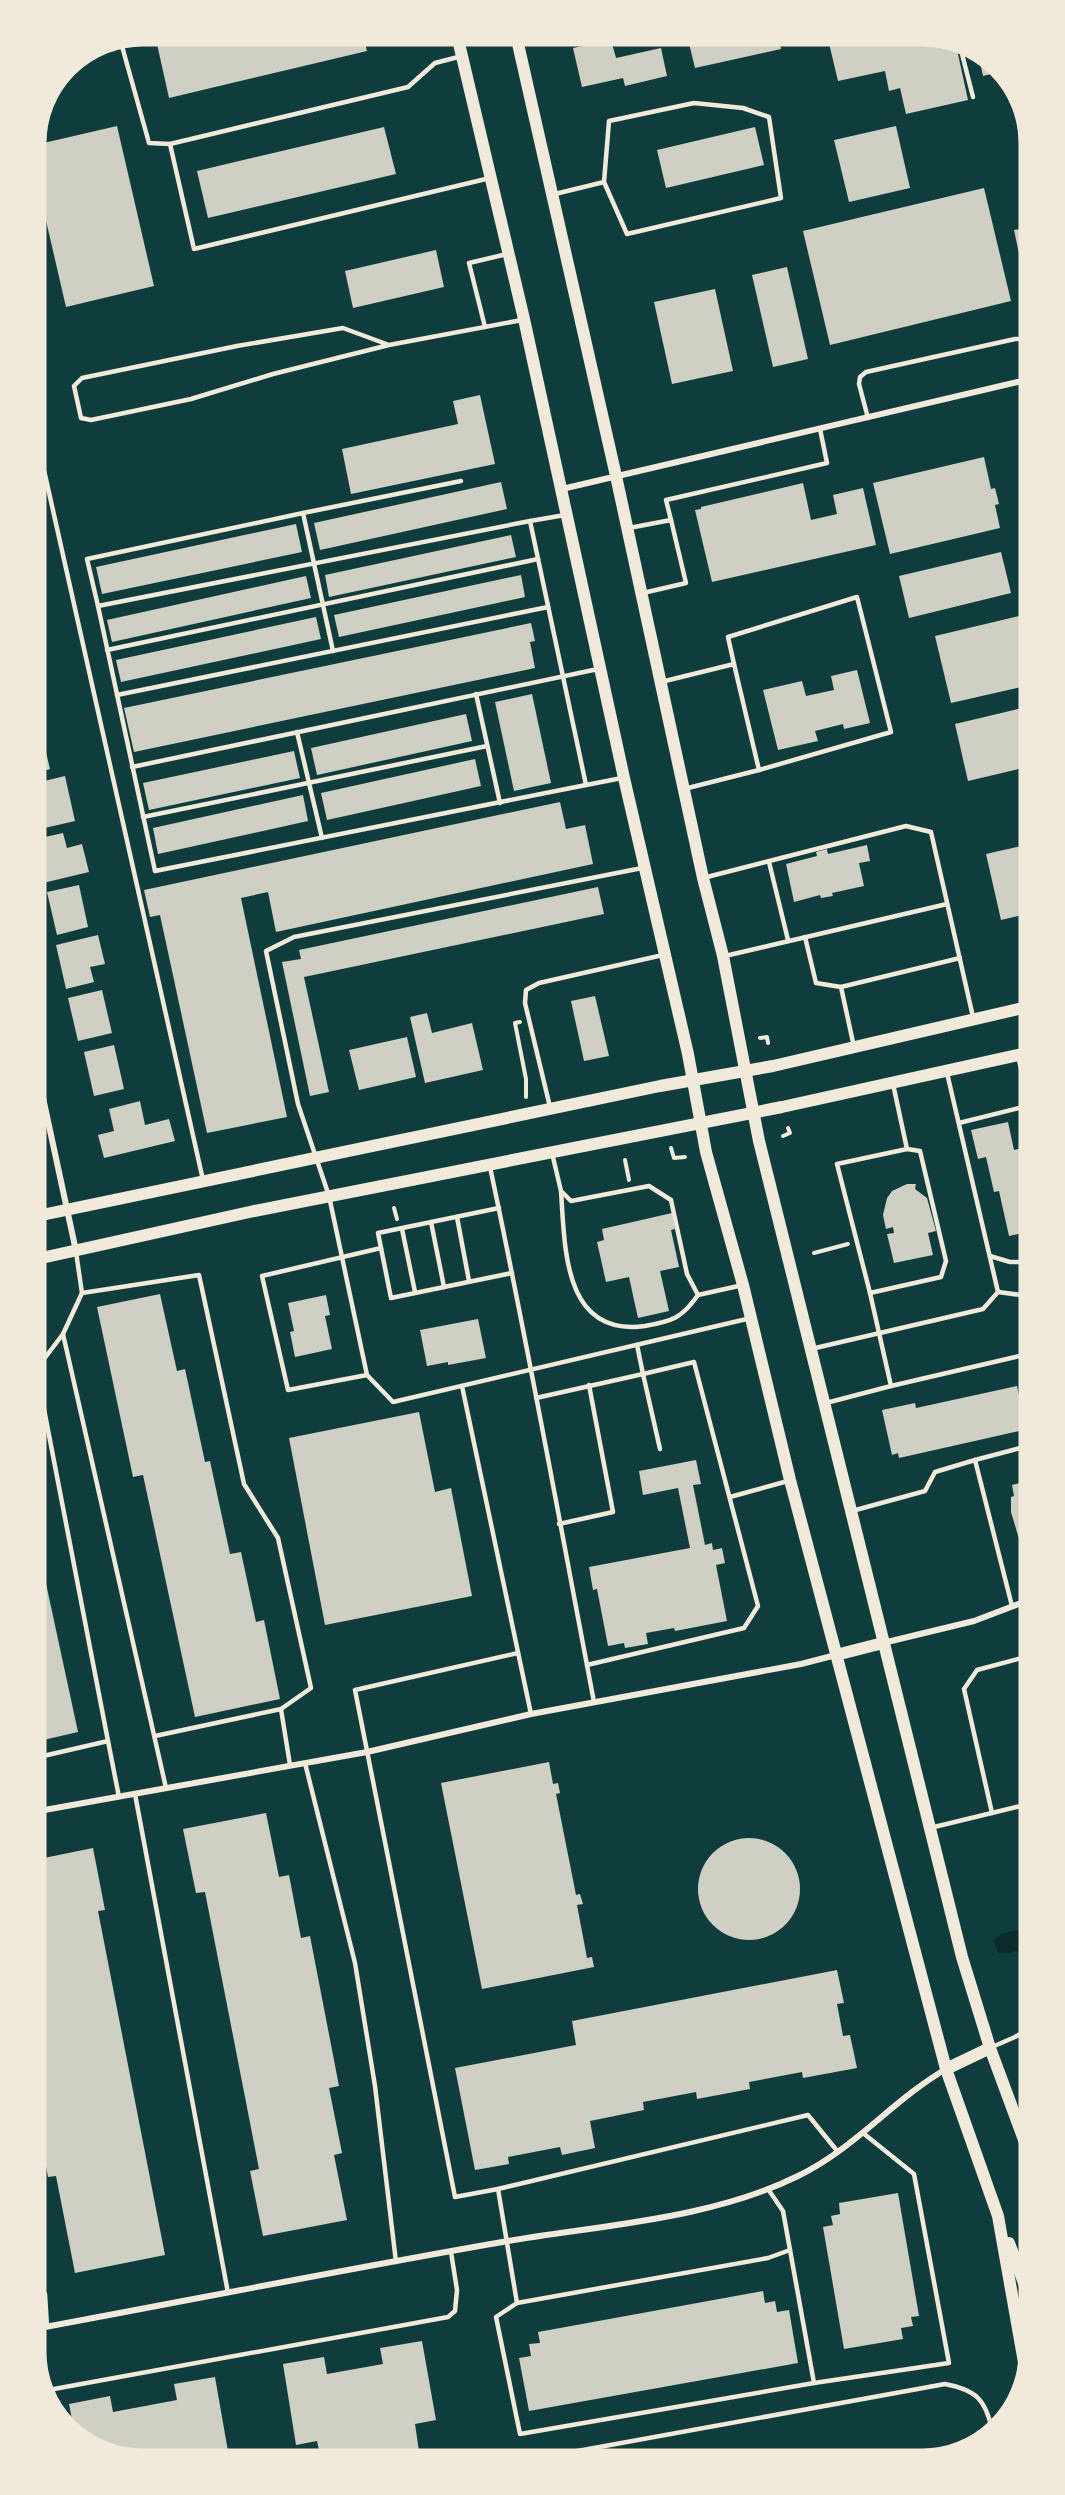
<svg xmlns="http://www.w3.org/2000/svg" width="1065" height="2495" font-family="'Public Sans',sans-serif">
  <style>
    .water { fill: #0a2a2b }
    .building { fill: #cfcfc3 }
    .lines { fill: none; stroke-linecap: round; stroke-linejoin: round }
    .path { stroke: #f1e9da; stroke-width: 4 }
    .service { stroke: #f1e9da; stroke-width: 4.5 }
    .minor { stroke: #f1e9da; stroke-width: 6 }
    .secondary { stroke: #f1e9da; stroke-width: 12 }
    .rim { fill: none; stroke: #f1e9da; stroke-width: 3 }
  </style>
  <rect width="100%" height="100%" fill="#0f3d3e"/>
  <polygon class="water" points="1029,1928 1029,1948 1008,1953 998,1953 994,1941 1001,1934"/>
  <g class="building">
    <polygon points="155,35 363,35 367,51 169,98"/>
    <polygon points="687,35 778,35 781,49 695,68"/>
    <polygon points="827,35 930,35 956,45 968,100 906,114 900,88 889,91 885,71 838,81"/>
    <polygon points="611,40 616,58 661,48 667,76 625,86 623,78 582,87 573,48"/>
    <polygon points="978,53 989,57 1000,72 983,76"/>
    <polygon points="117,126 154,286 66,307 35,173 35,145"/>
    <polygon points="896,126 910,188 849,202 834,140"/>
    <polygon points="384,127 396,174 208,218 197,171"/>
    <polygon points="755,127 764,165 666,188 657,150"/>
    <polygon points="984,188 1011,301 830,345 803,231"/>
    <polygon points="1025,228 1025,277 1024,277 1014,230"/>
    <polygon points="436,250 444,287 353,308 345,271"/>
    <polygon points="787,267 808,359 773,367 752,275"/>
    <polygon points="715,289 733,371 672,384 654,302"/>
    <polygon points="480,395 495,464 351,494 342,449 458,424 453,401"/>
    <polygon points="984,457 991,489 995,488 999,504 995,505 1000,528 890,554 873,483"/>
    <polygon points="501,482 507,509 320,550 314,523"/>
    <polygon points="803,483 811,520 837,514 833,495 863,488 876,545 712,582 695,510 701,509 701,507"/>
    <polygon points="296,524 302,552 102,594 96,567"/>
    <polygon points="511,535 516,557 329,597 325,575"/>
    <polygon points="1001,552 1011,593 909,618 899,576"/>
    <polygon points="521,575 525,597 339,637 334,615"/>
    <polygon points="306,576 311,598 112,642 107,620"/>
    <polygon points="1023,615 1026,629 1026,686 951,703 935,636"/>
    <polygon points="316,617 321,639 121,682 116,660"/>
    <polygon points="531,623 535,641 530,642 535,668 134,752 124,708"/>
    <polygon points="857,670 870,723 844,729 843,724 815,731 818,741 778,750 763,690 802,681 806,696 834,690 831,676"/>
    <polygon points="532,694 551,783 514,791 495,702"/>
    <polygon points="1026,707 1027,767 968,781 955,724"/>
    <polygon points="466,714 472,741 317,775 311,748"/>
    <polygon points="36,727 40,727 50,769 36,773"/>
    <polygon points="294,751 300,778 149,810 143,783"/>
    <polygon points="475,759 481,786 327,820 321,793"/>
    <polygon points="65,776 75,821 36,830 36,783"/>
    <polygon points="303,795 308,821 158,854 153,828"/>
    <polygon points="560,802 566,829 585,825 593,864 276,932 268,892 241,898 287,1117 207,1133 160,915 150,917 144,890"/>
    <polygon points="63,833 67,848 82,844 89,872 43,883 36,853 36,839"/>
    <polygon points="867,845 870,861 859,863 864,886 832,893 833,896 821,898 820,895 794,902 786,864 817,856 816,852 827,849 828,854"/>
    <polygon points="1021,846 1027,869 1027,914 1001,920 986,854"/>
    <polygon points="79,885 88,927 57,935 47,892"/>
    <polygon points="598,887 604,914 304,977 329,1092 310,1096 282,962 301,959 299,950"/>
    <polygon points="98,935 105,964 90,967 94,982 66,989 56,945"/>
    <polygon points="102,990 112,1033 78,1041 68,998"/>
    <polygon points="595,996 609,1056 584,1061 571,1001"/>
    <polygon points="427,1013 432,1033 472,1023 483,1070 425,1083 410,1017"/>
    <polygon points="407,1037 416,1077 359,1090 349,1050"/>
    <polygon points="114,1045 124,1089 94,1096 84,1052"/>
    <polygon points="140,1101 145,1125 169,1119 175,1141 104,1158 98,1135 114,1131 109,1109"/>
    <polygon points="1008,1122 1014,1150 1023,1148 1028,1169 1028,1173 1025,1174 1028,1184 1028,1232 1009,1236 999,1191 994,1192 986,1157 978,1159 971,1130"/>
    <polygon points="907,1184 916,1184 915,1189 927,1198 936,1231 928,1233 933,1255 894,1263 887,1234 894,1233 893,1227 886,1229 883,1215 887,1198 892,1191"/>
    <polygon points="672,1213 675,1229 671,1230 679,1267 660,1271 669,1311 638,1318 629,1277 606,1282 597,1242 604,1240 602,1229"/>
    <polygon points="160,1294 177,1371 185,1369 205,1462 210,1461 230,1554 241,1552 256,1622 264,1620 280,1699 195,1717 143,1475 133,1477 97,1307"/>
    <polygon points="326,1295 330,1315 325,1316 332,1349 295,1357 290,1332 294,1331 288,1303"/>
    <polygon points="478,1319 486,1358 448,1365 448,1362 427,1366 420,1330"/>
    <polygon points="1017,1386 1021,1405 1028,1403 1028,1429 899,1458 898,1453 892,1455 882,1410 915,1403 916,1408"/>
    <polygon points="419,1412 435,1492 451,1488 472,1596 325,1625 289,1438"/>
    <polygon points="696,1460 701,1484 693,1485 705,1545 712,1543 713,1550 722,1548 725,1563 716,1565 727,1621 675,1631 674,1628 646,1633 648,1644 625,1648 624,1643 608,1646 597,1589 593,1590 589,1567 690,1548 678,1488 643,1495 639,1471"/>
    <polygon points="1028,1481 1028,1548 1022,1549 1011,1512 1011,1497 1014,1496 1012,1485"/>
    <polygon points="39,1551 78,1732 39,1741 38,1552"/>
    <polygon points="549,1762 553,1784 558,1783 560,1793 556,1794 576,1895 580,1894 583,1904 577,1905 587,1958 592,1957 594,1967 482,1989 441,1783"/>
    <polygon points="266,1813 279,1877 289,1875 301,1938 310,1936 339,2086 329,2088 342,2153 334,2155 347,2220 263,2236 250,2171 259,2169 205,1892 196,1893 183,1829"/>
    <circle cx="749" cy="1889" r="51"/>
    <polygon points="93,1848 105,1910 98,1911 165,2255 75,2273 56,2176 48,2177 40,2134 39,1859"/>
    <polygon points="837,1970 844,2003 837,2004 843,2036 850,2035 857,2068 803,2078 802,2072 749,2082 750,2089 697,2099 696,2092 643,2102 644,2110 590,2121 595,2148 562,2155 560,2147 508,2157 509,2164 475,2170 455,2068 576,2045 572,2021"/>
    <polygon points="898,2193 919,2316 911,2317 913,2326 901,2328 903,2339 844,2349 823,2227 833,2225 831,2216 840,2214 839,2203"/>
    <polygon points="763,2291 765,2303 775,2301 777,2312 789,2310 798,2363 529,2411 519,2358 531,2356 529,2344 540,2343 538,2332"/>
    <polygon points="422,2341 436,2420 415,2424 420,2458 321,2459 317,2441 296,2445 283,2364 324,2357 327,2374 383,2364 380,2348"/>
    <polygon points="215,2377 229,2457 215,2460 135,2460 76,2438 75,2435 69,2404 110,2396 113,2412 177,2400 174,2384"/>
  </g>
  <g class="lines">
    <g class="path">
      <polyline points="520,1022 515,1023 526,1079 526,1097"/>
      <polyline points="760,1038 767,1037 768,1043"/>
      <polyline points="783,1136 790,1133 788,1128"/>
      <polyline points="671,1148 674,1158 685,1157"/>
      <polyline points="625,1160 629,1180"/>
      <polyline points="394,1208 397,1219"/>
      <polyline points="814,1253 848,1244"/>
    </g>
    <g class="service">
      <polyline points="120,39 149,143 170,144"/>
      <polyline points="960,46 973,97"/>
      <polyline points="462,56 435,63 408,87 170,144 194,249 490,178"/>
      <polyline points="555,194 604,182 627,234 781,198 769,117 743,108 694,103 609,121 604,182"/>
      <polyline points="485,327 469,263 507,254"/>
      <polyline points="389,345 343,328 237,346 82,378 74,386 81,418 91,420 191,399 273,374 389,345 522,320"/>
      <polyline points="868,418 859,384 860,377 866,372 1015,339 1021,339 1025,347"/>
      <polyline points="35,430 203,1180"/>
      <polyline points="565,515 530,521 586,785 622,778"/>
      <polyline points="530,521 98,606 155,871 586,785"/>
      <polyline points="629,528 671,520 666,500 827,463 820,429"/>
      <polyline points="643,593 686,583 671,520"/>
      <polyline points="98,606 87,559 303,513"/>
      <polyline points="107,650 538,559"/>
      <polyline points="333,651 303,513 461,481"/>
      <polyline points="734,664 728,637 857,597 891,732 759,770"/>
      <polyline points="661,682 734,664 759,770 684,789"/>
      <polyline points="476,694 500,803"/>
      <polyline points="117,695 548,607"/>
      <polyline points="297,732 322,838"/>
      <polyline points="132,767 598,669"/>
      <polyline points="143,817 487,746"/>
      <polyline points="769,862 788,940"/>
      <polyline points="642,868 294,937 266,951 298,1104 329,1196 367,1375 393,1402 751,1318"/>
      <polyline points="703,878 906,826 931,832 973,1017"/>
      <polyline points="805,937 816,983 841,987 854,1047"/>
      <polyline points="725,956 947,904"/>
      <polyline points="841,987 960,958"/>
      <polyline points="1018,1056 1027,1094"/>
      <polyline points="550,1107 525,1003 526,990 539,983 663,955"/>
      <polyline points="959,1123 1027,1106"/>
      <polyline points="552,1153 561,1191 571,1201 649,1186 671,1200 687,1274 698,1295 743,1285"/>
      <path d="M490,1167c38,178 70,357 104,535"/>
      <path d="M561,1191c4,57 2,146 84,135 28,-5 37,-8 53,-31"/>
      <polyline points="457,1217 469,1281"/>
      <polyline points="431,1222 444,1287"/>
      <polyline points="402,1229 415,1292"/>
      <polyline points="381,1248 391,1298 512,1273"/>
      <polyline points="76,1252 82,1293 63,1334 166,1788"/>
      <polyline points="990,1256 1010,1262 1028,1262"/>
      <polyline points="998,1292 1021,1295 1028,1293"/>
      <polyline points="82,1293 199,1275 244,1484 278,1538 311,1688 281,1709"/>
      <polyline points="870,1293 941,1277 946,1261 920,1151 907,1149"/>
      <polyline points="811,1349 983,1309 998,1292 947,1073"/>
      <polyline points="38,1367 63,1334"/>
      <polyline points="367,1375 288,1390 262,1276 381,1248 378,1233 499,1208"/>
      <polyline points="38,1378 108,1741"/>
      <polyline points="462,1386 531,1714"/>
      <polyline points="891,1386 1028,1354"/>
      <polyline points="536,1398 643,1374 660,1449"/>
      <polyline points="826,1403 891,1386 870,1293 837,1164 907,1149 893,1084"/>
      <polyline points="975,1460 1028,1446"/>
      <polyline points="730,1497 788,1481"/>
      <polyline points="852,1511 925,1491 935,1472 975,1460 1012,1606"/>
      <polyline points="559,1524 613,1512 589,1385"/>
      <polyline points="587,1665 744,1628 758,1606 694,1362 643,1374 637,1345"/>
      <polyline points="155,1736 281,1709 290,1765"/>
      <polyline points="39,1757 108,1741 119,1797"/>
      <polyline points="305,1763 355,1963 375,2086 396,2262"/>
      <polyline points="135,1794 228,2293"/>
      <polyline points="992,1813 964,1689 977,1670 1029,1656"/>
      <polyline points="930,1828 1029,1804"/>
      <polyline points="992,2047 1015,2037 1030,2028"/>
      <polyline points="498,2189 808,2115 838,2152"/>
      <polyline points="768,2189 783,2211 814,2383 949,2363 914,2174 863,2133"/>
      <polyline points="790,2250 768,2258 517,2303 496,2317 520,2434 814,2383"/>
      <polyline points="40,2287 45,2294 47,2327"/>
      <polyline points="517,2303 498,2189 455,2197 355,1690 518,1653"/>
      <polyline points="43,2391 448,2317 455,2311 457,2290 451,2252"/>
      <path d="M539,2458l406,-74c31,6 40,15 47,45"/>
    </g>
    <g class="minor">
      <polyline points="562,489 1026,380"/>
      <polyline points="37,1070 76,1251"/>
      <polyline points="883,1643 974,1621 1029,1600"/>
      <polyline points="39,1811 367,1752 531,1714 801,1664 836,1655"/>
      <path d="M40,2328c156,-29 312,-60 468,-87 95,-16 203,-22 290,-65 56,-27 95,-76 148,-107"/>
    </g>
    <g class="secondary">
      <polyline points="457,35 524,319 624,778 688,1054 706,1152 743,1285 790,1480 946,2069 998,2216 1025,2368"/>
      <polyline points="516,35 616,476 703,878 723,956 759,1141 962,1957 990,2048 1030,2156"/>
      <polyline points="37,1216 660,1086 773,1066 1027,1007"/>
      <polyline points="37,1259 254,1211 782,1107 1027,1053"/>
      <polyline points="836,1655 883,1643"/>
      <polyline points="946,2069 990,2048"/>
      <polyline points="1009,2243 1030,2299"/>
    </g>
  </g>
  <path d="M0 0H1065V2495H0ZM143 45H922A98 98 0 0 1 1020 143V2352A98 98 0 0 1 922 2450H143A98 98 0 0 1 45 2352V143A98 98 0 0 1 143 45Z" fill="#f1e9da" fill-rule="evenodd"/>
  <path class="rim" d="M143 45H922A98 98 0 0 1 1020 143V2352A98 98 0 0 1 922 2450H143A98 98 0 0 1 45 2352V143A98 98 0 0 1 143 45Z"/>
</svg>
